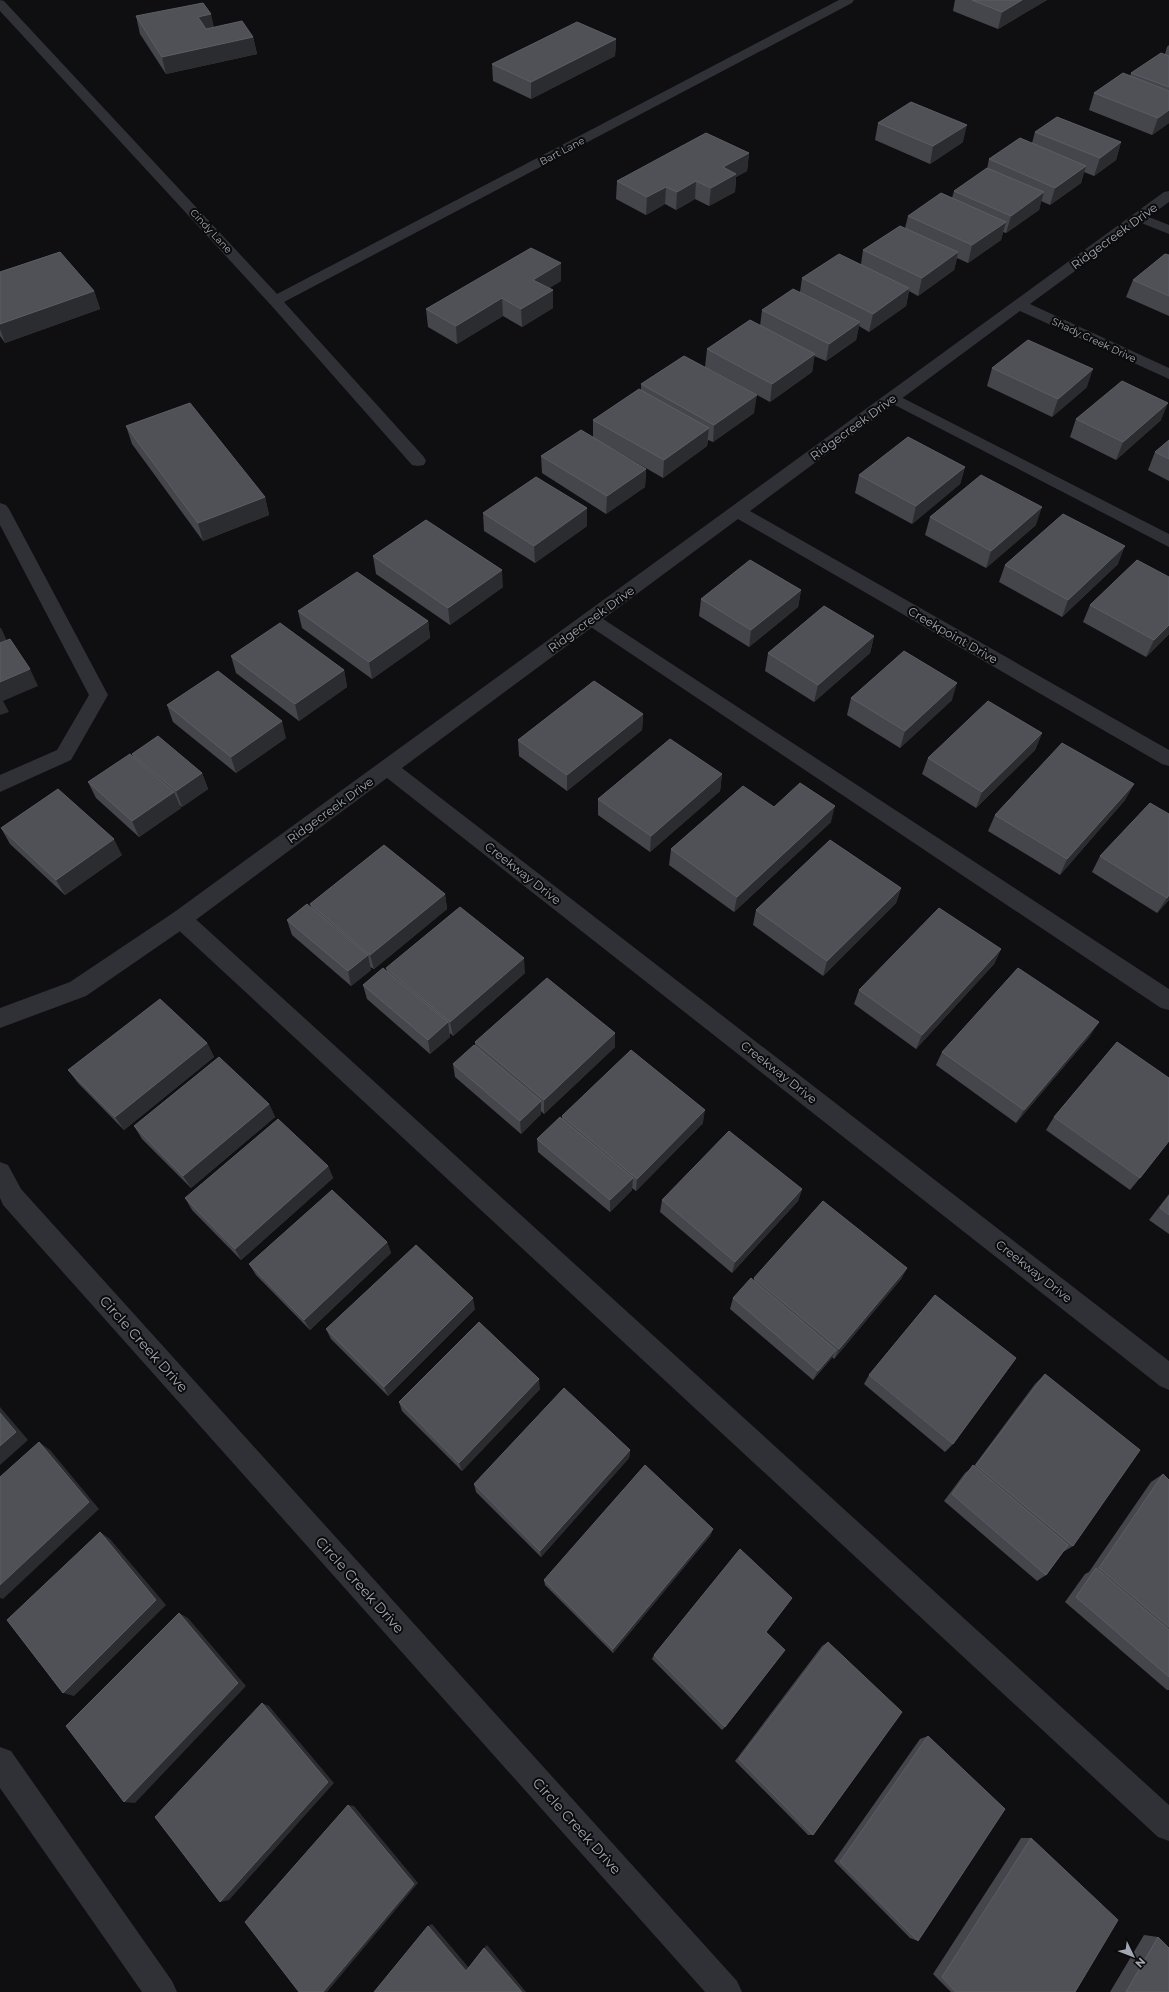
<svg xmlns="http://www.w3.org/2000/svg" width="1169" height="1992" font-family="Montserrat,sans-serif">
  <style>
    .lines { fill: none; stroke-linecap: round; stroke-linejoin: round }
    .service { fill: #303136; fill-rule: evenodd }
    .minor { fill: #303136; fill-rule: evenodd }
    .wall { fill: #45464c }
    .shaded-wall { fill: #2b2c30 }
    .building { fill: #4f5157; stroke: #5b5e65 }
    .labels { text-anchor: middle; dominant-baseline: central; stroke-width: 4; stroke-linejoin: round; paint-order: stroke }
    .far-street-label { font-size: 10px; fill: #a0a6b2; stroke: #0b0b0c }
    .street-label { font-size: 12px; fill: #a0a6b2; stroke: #0b0b0c }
    .near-street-label { font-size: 14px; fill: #a0a6b2; stroke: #0b0b0c }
  </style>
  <rect width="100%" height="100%" fill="#0f0f11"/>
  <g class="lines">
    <g class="service">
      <polygon points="1139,213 1169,225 1169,234 1134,220 1132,217 1134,214"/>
      <polygon points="893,393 1169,534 1169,547 887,401 885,398 887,395"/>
      <polygon points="0,503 6,505 9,509 108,695 71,760 0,792 0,775 57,750 89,695 0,525"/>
      <polygon points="591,613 597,615 1169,989 1169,1010 1161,1008 585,623 582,619 585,615"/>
      <polygon points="181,910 189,913 1169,1805 1169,1841 1158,1837 173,925 170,919 173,913"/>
      <polygon points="0,1747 11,1751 172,1981 177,1992 142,1992 0,1788"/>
    </g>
    <g class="minor">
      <polygon points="0,0 4,1 277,294 839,0 854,0 852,3 284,302 424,457 426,461 424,465 418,466 412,465 270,304 0,11"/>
      <polygon points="1169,191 1169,202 1030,304 1169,368 1169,379 1020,311 750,511 1169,750 1169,766 1162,764 738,519 402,768 1169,1361 1169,1390 1160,1386 387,778 189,925 86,996 0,1028 0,1008 70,982 173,913 1164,192"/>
      <polygon points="0,1162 8,1165 21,1189 737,1981 742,1992 705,1992 3,1205 0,1198"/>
    </g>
  </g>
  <g class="wall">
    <polygon points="955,0 1047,0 998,29 953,11"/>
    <polygon points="136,16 253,37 257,54 166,74 140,34"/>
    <polygon points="616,39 615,56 531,99 493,81 492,64"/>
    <polygon points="1169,45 1169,123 1152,135 1089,110 1094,93 1130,76 1131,73 1165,54 1167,47"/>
    <polygon points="878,123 963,142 930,164 875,140"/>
    <polygon points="1035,132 1121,142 1116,160 1094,176 1084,172 1081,183 1050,205 1041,201 1039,210 1006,233 1003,232 1001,240 968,263 957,258 954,270 918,296 909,291 906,306 869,332 859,326 856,340 826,361 814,356 812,372 770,402 705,367 707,349 760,326 762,310 800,292 802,278 861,264 863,250 905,228 908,216 952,198 954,191 987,169 989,159 1032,143"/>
    <polygon points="749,153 747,171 736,177 735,192 709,206 695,199 676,210 665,204 646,215 616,199 617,181"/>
    <polygon points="1169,255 1169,316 1126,297 1133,280"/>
    <polygon points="0,272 94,291 100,309 5,343 0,336"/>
    <polygon points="561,281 549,288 553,290 553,308 522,327 503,316 457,344 428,327 426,309"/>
    <polygon points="992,368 1087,387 1052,417 987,386"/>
    <polygon points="641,384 754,413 713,442 708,440 707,446 663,478 596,439 646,469 645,487 606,514 542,473 541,456 593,437 593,420 641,391"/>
    <polygon points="1076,419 1161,420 1116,460 1070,437"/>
    <polygon points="126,426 265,497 269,515 203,541 132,444"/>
    <polygon points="1169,440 1169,481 1148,470 1155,452"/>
    <polygon points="965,467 960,484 912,524 855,493 859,475"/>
    <polygon points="587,508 587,526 535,563 484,531 483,513"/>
    <polygon points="930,517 1036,525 986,568 925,535"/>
    <polygon points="373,556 503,587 450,625 376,574"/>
    <polygon points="1118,564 1062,617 999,582 1005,565"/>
    <polygon points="801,590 798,607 749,647 699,616 701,599"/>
    <polygon points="1090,605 1169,634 1146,657 1083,622"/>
    <polygon points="298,611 428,621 430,638 372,679 302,628"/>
    <polygon points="874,636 870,653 814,702 765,671 768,653"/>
    <polygon points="231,656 344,670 347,687 299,721 236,673"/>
    <polygon points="851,698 952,700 900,748 847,715"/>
    <polygon points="167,705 286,738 236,773 173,722"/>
    <polygon points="643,714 642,730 567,791 519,756 518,740"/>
    <polygon points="1042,733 1035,750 976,808 922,774 928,758"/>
    <polygon points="132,754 202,773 208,789 182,807 179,805 181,808 139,837 96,798 88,782 133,756"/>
    <polygon points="722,774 720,791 650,852 598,815 598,799"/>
    <polygon points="1134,784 1125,800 1060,875 988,831 995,815"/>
    <polygon points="774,807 831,822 734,912 669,865 671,849"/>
    <polygon points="1169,814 1169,900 1157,913 1092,872 1100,856"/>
    <polygon points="1,828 122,855 65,895 10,844"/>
    <polygon points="901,888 896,903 823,976 753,925 756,910"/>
    <polygon points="445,894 447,909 374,969 370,967 371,970 351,986 292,935 287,920 311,907 310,904"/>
    <polygon points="1001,949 994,964 916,1049 854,1004 859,990"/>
    <polygon points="386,968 525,973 453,1036 450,1033 450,1037 430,1054 367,999 363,985 387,971"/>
    <polygon points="1090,1036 1016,1123 936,1065 942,1052"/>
    <polygon points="475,1042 615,1047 544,1114 541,1111 541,1114 521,1134 455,1077 453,1064 475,1046"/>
    <polygon points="207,1043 214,1057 124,1130 78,1083 68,1070"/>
    <polygon points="269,1104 275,1117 191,1188 142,1139 134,1126"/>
    <polygon points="562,1116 703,1123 636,1191 632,1188 632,1190 610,1212 538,1152 537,1139 562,1119"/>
    <polygon points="1054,1117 1140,1178 1130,1190 1046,1130"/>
    <polygon points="328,1166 333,1178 241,1260 192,1210 185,1198"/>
    <polygon points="802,1189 798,1201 732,1273 660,1212 662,1200"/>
    <polygon points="1169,1194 1169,1234 1149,1220"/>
    <polygon points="387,1242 391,1253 310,1330 256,1275 249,1264"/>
    <polygon points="907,1268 901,1279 834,1359 832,1357 831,1359 813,1380 730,1309 733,1298 754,1280 754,1278"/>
    <polygon points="475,1309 388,1396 331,1339 326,1329"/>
    <polygon points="1045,1374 1073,1546 1063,1552 1046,1575 1037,1581 944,1501 965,1473 974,1466 1035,1384"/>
    <polygon points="869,1375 953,1444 945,1452 864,1384"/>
    <polygon points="540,1389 462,1471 402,1411 399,1402"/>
    <polygon points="630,1450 629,1458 541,1557 476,1492 474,1484"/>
    <polygon points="1163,1474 1169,1480 1169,1690 1167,1690 1065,1602 1085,1574 1089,1572 1151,1482"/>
    <polygon points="713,1529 710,1536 613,1653 545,1585 544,1580"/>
    <polygon points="766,1632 725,1727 722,1730 652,1659 654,1655"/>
    <polygon points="828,1642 813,1835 808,1835 735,1761 822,1646"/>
    <polygon points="928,1736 918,1941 910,1938 834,1861 920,1739"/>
    <polygon points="1021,1838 1031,1838 1075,1992 951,1992 933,1974"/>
    <polygon points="1144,1935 1158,1937 1169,1992 1110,1992"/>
  </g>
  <g class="shaded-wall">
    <polygon points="1022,0 1047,0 998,29 1002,12"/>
    <polygon points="211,14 215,31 201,34 198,17"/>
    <polygon points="253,37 257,54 166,74 162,57"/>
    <polygon points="616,39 615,56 531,99 531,82"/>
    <polygon points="1169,110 1169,123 1152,135 1158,118"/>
    <polygon points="967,125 963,142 930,164 933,146"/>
    <polygon points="1121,142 1116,160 1094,176 1100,158"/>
    <polygon points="749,153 747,171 736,177 735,192 709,206 711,188 723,167"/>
    <polygon points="1086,166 1081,183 1050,205 1055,188"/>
    <polygon points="696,181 695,199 676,210 677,192"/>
    <polygon points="666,187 665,204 646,215 647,197"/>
    <polygon points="1044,192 1039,210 1006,233 1011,216"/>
    <polygon points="1006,222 1001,240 968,263 972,245"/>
    <polygon points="958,252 954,270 918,296 922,278"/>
    <polygon points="561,263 561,281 534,298 533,280"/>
    <polygon points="909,288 906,306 869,332 873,314"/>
    <polygon points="553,290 553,308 522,327 521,309"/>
    <polygon points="94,291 100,309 5,343 0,329 0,324"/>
    <polygon points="502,298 503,316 457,344 456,326"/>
    <polygon points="860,322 856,340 826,361 829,344"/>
    <polygon points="815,354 812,372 770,402 772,384"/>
    <polygon points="1093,369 1087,387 1052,417 1058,399"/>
    <polygon points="757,395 754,413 713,442 714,425"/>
    <polygon points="1168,403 1161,420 1116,460 1123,442"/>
    <polygon points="709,428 707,446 663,478 664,460"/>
    <polygon points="965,467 960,484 912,524 916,506"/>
    <polygon points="646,469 645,487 606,514 607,496"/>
    <polygon points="265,497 269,515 203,541 198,523"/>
    <polygon points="1042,507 1036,525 986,568 991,551"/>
    <polygon points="587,508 587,526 535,563 534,546"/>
    <polygon points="1125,546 1118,564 1062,617 1068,600"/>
    <polygon points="502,570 503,587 450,625 448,608"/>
    <polygon points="801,590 798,607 749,647 751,630"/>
    <polygon points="428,621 430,638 372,679 369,662"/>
    <polygon points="1169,625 1169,634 1146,657 1154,640"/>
    <polygon points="0,628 1,628 9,645 0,649"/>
    <polygon points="874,636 870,653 814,702 818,685"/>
    <polygon points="30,669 38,686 3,701 9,712 0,715 0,682"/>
    <polygon points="344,670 347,687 299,721 295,704"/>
    <polygon points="957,683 952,700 900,748 905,731"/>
    <polygon points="643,714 642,730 567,791 567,775"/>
    <polygon points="282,721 286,738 236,773 231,757"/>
    <polygon points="1042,733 1035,750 976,808 982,792"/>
    <polygon points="202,773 208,789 182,807 176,791"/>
    <polygon points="722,774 720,791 650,852 651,836"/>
    <polygon points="1134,784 1125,800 1060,875 1067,859"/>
    <polygon points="174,792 181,808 139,837 132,821"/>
    <polygon points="835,806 831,822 734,912 737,897"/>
    <polygon points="114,839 122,855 65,895 56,880"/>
    <polygon points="901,888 896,903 823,976 827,961"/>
    <polygon points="445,894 447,909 374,969 370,955"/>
    <polygon points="1169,895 1169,900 1157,913"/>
    <polygon points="1001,949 994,964 916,1049 922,1035"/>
    <polygon points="368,955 371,970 351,986 348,971"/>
    <polygon points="524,958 525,973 453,1036 450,1022"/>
    <polygon points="448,1022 450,1037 430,1054 428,1040"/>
    <polygon points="1099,1022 1090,1036 1016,1123 1024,1110"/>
    <polygon points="615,1033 615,1047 544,1114 544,1100"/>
    <polygon points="207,1043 214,1057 124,1130 115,1117"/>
    <polygon points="541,1101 541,1114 521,1134 520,1121"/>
    <polygon points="269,1104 275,1117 191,1188 183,1176"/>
    <polygon points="705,1110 703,1123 636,1191 637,1179"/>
    <polygon points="328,1166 333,1178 241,1260 235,1249"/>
    <polygon points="633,1178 632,1190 610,1212 610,1200"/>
    <polygon points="802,1189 798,1201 732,1273 735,1262"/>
    <polygon points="387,1242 391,1253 310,1330 304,1320"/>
    <polygon points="907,1268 901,1279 834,1359 839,1349"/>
    <polygon points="473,1298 475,1309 388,1396 384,1387"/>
    <polygon points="836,1350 831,1359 813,1380 818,1371"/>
    <polygon points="539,1379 540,1389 462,1471 459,1463"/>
    <polygon points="0,1407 28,1440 0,1465"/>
    <polygon points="39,1442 50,1450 99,1509 3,1599 0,1598 0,1585"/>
    <polygon points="630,1450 629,1458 541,1557 540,1551"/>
    <polygon points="713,1529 710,1536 613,1653 613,1649"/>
    <polygon points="100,1532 110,1539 166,1605 74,1696 63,1693"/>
    <polygon points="179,1613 188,1618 246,1686 135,1803 124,1802"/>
    <polygon points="262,1703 269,1706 334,1783 229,1900 220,1902"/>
    <polygon points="348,1805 354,1806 418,1883 327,1992 323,1992"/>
    <polygon points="432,1924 469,1968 466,1971 428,1926"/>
    <polygon points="487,1945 526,1992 522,1992 484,1948"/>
  </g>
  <g class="building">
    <polygon points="972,0 1022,0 1002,12"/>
    <polygon points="203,3 211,14 198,17 206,29 242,21 253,37 162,57 136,16"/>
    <polygon points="577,22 616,39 531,82 492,64"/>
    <polygon points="1161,53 1169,56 1169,87 1131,73"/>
    <polygon points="1123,73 1169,91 1169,110 1158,118 1094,93"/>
    <polygon points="911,102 967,125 933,146 878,123"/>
    <polygon points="1057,117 1121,142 1100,158 1035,132"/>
    <polygon points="706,133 749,153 723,167 736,174 711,188 696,181 677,192 666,187 647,197 617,181"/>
    <polygon points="1020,138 1086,166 1055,188 989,159"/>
    <polygon points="987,168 1044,192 1011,216 954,191"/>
    <polygon points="941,193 1006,222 972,245 908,216"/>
    <polygon points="900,226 958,252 922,278 863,250"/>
    <polygon points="531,248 561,263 533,280 553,290 521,309 502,298 456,326 426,309"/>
    <polygon points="60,252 94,291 0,324 0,272"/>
    <polygon points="839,254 909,288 873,314 802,278"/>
    <polygon points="1165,254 1169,255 1169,296 1133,280"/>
    <polygon points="793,289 860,322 829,344 762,310"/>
    <polygon points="750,320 815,354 772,384 707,349"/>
    <polygon points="1028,340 1093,369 1058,399 992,368"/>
    <polygon points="684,356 757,395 714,425 641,384"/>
    <polygon points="1122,381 1168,403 1123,442 1076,419"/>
    <polygon points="639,389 709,428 664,460 593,420"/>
    <polygon points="190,403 265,497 198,523 126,426"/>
    <polygon points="581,430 646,469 607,496 541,456"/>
    <polygon points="908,437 965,467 916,506 859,475"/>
    <polygon points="1169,440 1169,459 1155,452"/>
    <polygon points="981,475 1042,507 991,551 930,517"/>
    <polygon points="536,477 587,508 534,546 483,513"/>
    <polygon points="1063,514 1125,546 1068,600 1005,565"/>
    <polygon points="426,520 502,570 448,608 373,556"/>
    <polygon points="750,560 801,590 751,630 701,599"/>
    <polygon points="1137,560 1169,577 1169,625 1154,640 1090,605"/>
    <polygon points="357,572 428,621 369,662 298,611"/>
    <polygon points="824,606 874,636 818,685 768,653"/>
    <polygon points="280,623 344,670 295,704 231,656"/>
    <polygon points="10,639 30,669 0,682 0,643"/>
    <polygon points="904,651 957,683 905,731 851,698"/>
    <polygon points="218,671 282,721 231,757 167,705"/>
    <polygon points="594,681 643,714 567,775 518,740"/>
    <polygon points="988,701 1042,733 982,792 928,758"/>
    <polygon points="158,736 202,773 176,791 132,754"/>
    <polygon points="670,739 722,774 651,836 598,799"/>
    <polygon points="1062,743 1134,784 1067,859 995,815"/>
    <polygon points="130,754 174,792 132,821 88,782"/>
    <polygon points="800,783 835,806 737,897 671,849 743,786 774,807"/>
    <polygon points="58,789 114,839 56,880 1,828"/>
    <polygon points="1150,803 1169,814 1169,895 1167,898 1100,856"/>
    <polygon points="830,840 901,888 827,961 756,910"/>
    <polygon points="384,845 445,894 370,955 310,904"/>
    <polygon points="307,904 368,955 348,971 287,920"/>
    <polygon points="460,907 524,958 450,1022 386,968"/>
    <polygon points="939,908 1001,949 922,1035 859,990"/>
    <polygon points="383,968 448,1022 428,1040 363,985"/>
    <polygon points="1018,968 1099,1022 1024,1110 942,1052"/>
    <polygon points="547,978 615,1033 544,1100 475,1042"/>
    <polygon points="160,999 207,1043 115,1117 68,1070"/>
    <polygon points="1117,1042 1169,1078 1169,1141 1140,1178 1054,1117"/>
    <polygon points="474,1045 541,1101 520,1121 453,1064"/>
    <polygon points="631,1050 705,1110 637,1179 562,1116"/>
    <polygon points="219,1057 269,1104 183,1176 134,1126"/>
    <polygon points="560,1117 633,1178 610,1200 537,1139"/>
    <polygon points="278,1119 328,1166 235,1249 185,1198"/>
    <polygon points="729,1131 802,1189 735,1262 662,1200"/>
    <polygon points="332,1190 387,1242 304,1320 249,1264"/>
    <polygon points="1169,1196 1169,1215 1160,1208"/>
    <polygon points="823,1201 907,1268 839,1349 754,1278"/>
    <polygon points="416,1245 473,1298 384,1387 326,1329"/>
    <polygon points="751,1278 836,1350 818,1371 733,1298"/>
    <polygon points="935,1295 1016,1358 953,1444 869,1375"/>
    <polygon points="479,1322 539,1379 459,1463 399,1402"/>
    <polygon points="1045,1374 1140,1450 1073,1546 976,1465"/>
    <polygon points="564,1388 630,1450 540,1551 474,1484"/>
    <polygon points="0,1413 16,1432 0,1446"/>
    <polygon points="39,1442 89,1502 0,1585 0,1477"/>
    <polygon points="645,1465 713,1529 613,1649 544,1580"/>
    <polygon points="973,1465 1068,1545 1046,1575 952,1494"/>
    <polygon points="1163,1474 1169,1480 1169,1627 1099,1568"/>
    <polygon points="100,1532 156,1600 63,1693 7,1620"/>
    <polygon points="740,1549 792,1598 766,1632 785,1650 725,1727 654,1655"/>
    <polygon points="1096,1568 1169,1630 1169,1677 1076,1597"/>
    <polygon points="179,1613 238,1683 124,1802 66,1726"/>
    <polygon points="828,1642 902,1712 813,1835 739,1759"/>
    <polygon points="262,1703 328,1782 220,1902 155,1817"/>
    <polygon points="928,1736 1005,1809 918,1941 840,1862"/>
    <polygon points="348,1805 414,1884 323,1992 299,1992 245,1922"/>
    <polygon points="1031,1838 1118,1920 1075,1992 956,1992 942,1977"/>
    <polygon points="428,1926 466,1971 484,1948 522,1992 374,1992"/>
    <polygon points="1158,1937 1169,1948 1169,1992 1126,1992"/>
  </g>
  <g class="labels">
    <g class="far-street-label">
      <text transform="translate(562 151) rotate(-28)">Bart Lane</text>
      <text transform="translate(211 231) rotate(47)">Cindy Lane</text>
      <text transform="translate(1094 340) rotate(25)">Shady Creek Drive</text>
    </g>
    <g class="street-label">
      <text transform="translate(1114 236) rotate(-36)">Ridgecreek Drive</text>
      <text transform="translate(853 427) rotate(-36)">Ridgecreek Drive</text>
      <text transform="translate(591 619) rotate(-36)">Ridgecreek Drive</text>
      <text transform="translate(953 635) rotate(30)">Creekpoint Drive</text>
      <text transform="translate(330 810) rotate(-36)">Ridgecreek Drive</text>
      <text transform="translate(523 873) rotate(38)">Creekway Drive</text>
      <text transform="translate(779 1072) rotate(38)">Creekway Drive</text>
      <text transform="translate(1034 1271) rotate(38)">Creekway Drive</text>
    </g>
    <g class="near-street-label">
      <text transform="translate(144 1344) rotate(48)">Circle Creek Drive</text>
      <text transform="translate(360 1585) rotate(48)">Circle Creek Drive</text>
      <text transform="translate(577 1826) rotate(48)">Circle Creek Drive</text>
    </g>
  </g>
  <g transform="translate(1133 1956) rotate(133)" stroke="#0b0b0c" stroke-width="3" paint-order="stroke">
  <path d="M0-3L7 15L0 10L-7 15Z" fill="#a0a6b2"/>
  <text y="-6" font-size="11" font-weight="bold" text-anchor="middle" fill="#a0a6b2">N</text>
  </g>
</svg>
